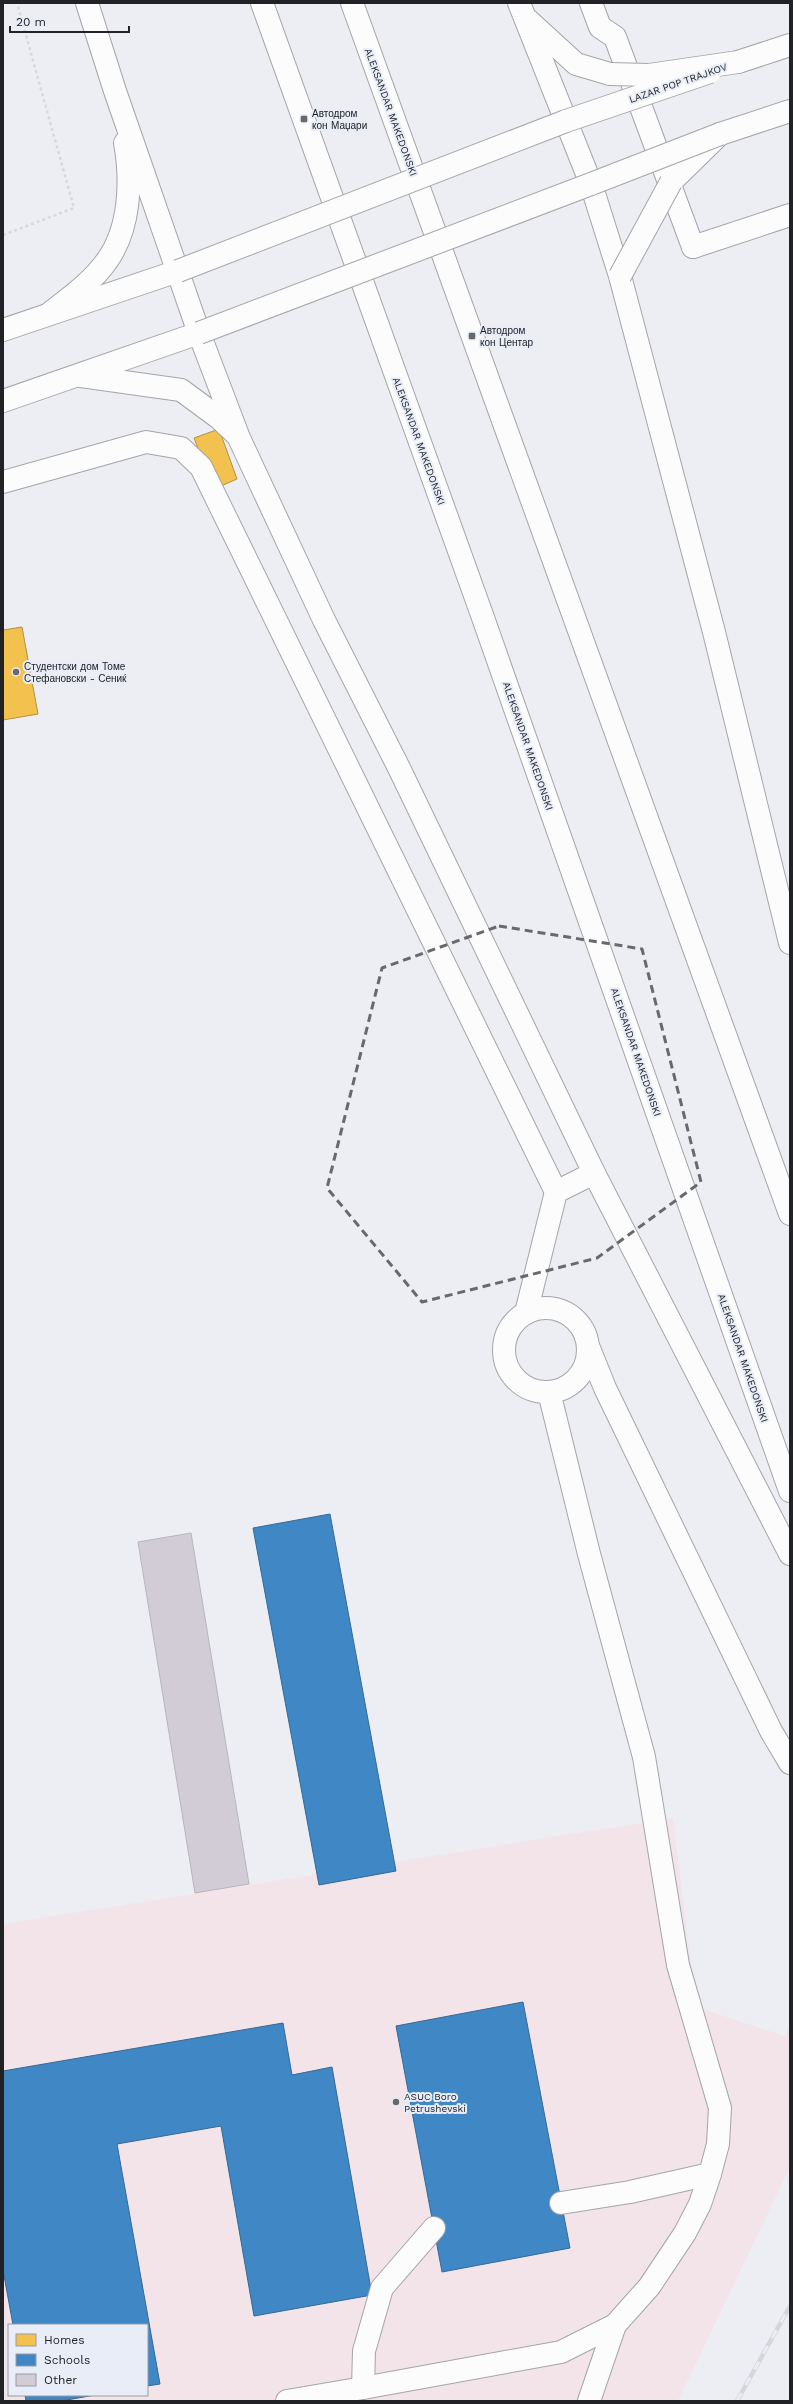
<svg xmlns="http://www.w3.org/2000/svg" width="793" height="2404" font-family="'Work Sans',sans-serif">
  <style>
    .education { fill: #f2e4e9; fill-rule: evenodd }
    .homes { fill: #f2c14e; stroke: #b39142 }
    .schools { fill: #3f88c5; stroke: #366995 }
    .building { fill: #d2ccd7; stroke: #b6b6ba }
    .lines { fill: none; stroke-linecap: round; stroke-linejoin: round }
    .service-casing { stroke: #a4a5aa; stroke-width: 24 }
    .minor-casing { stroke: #a4a5aa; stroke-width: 24 }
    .tertiary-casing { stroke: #a4a5aa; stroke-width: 24 }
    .path { stroke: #d7d8da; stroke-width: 2.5; stroke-dasharray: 3 3; stroke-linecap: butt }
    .service { stroke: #fcfcfd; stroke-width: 22 }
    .minor { stroke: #fcfcfd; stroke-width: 22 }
    .tertiary { stroke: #fcfcfd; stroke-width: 22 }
    .rail-casing { stroke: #d6d6d8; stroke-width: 4.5 }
    .rail { stroke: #e8edf7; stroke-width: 3; stroke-dasharray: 9; stroke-linecap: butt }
    .minor-bridge-casing { stroke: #a4a5aa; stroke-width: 24; stroke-linecap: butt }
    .tertiary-bridge-casing { stroke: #a4a5aa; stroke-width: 24; stroke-linecap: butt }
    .minor-bridge { stroke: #fcfcfd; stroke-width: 22 }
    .tertiary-bridge { stroke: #fcfcfd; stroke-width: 22 }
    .marked { fill: none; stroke: #67696d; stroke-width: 3; stroke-dasharray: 8 5; stroke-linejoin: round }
    .poi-dot { fill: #67696d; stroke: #e8edf7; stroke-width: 1.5 }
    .labels { text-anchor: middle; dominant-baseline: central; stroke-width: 4; stroke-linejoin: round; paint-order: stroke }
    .street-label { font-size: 10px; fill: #202225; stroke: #e8edf7 }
    .poi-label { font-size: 10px; fill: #202225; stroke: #e8edf7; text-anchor: start }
  </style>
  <rect width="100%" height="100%" fill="#eceef4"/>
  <path class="education" d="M673,1818l23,189 89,29 5,-11v142l-112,234h-675v-477zM9,2325h138v70h-138z"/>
  <g class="homes">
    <polygon points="219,429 237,479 214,489 194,438"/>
    <polygon points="22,627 38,714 3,720 3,630"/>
  </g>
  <g class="schools">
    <polygon points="330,1514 396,1871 319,1885 253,1528"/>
    <polygon points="523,2002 570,2248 442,2272 396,2026"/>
    <polygon points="283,2023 292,2075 332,2067 372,2295 254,2316 221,2126 117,2144 160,2384 147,2386 147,2325 13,2325 3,2270 3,2071"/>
    <polygon points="25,2395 95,2395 61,2401 26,2401"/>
  </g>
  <polygon class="building" points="191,1533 249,1884 195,1893 138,1542"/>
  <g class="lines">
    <defs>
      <g id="service">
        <polyline points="591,3 600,27 615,37 693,247"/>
        <polyline points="3,482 146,442 181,448 201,467 556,1192"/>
        <circle cx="546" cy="1350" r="42"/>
        <polyline points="526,1313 556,1192 594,1173"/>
        <polyline points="588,1346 605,1388 771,1731 790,1763"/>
        <polyline points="549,1392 589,1554 644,1757 678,1965 720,2108 718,2144 710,2174 630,2192 561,2203"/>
        <polyline points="363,2388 561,2352 615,2325 649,2287 685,2233 700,2204 710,2174"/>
        <polyline points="287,2401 363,2388 364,2351 382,2288 434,2228"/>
        <polyline points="589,2401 615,2325"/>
      </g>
      <g id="minor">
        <polyline points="738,62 790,45"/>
        <polyline points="720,134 790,111"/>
        <polyline points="693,247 790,215"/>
      </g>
      <g id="tertiary">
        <polyline points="87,3 115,91 199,333 239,438 324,620 399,768 594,1173 790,1554"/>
        <polyline points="262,3 481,612 790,1491"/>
        <polyline points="352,3 790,1214"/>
        <polyline points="519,3 591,184 620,276 714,632 790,943"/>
        <polyline points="528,20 576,64 610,74"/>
        <polyline points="671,182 720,134"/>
        <path d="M49,314c20,-16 42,-31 57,-52 24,-32 26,-80 19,-119"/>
        <polyline points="3,330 178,271"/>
        <polyline points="81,376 181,390 219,418 236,434"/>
        <polyline points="3,401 199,333"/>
      </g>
    </defs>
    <use href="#service" class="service-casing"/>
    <use href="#minor" class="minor-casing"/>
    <use href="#tertiary" class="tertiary-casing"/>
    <polyline class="path" points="3,235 74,208 17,3"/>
    <use href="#service" class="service"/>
    <use href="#minor" class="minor"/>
    <use href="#tertiary" class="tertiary"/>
    <defs>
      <polyline id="rail" points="737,2401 790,2306"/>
    </defs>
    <use href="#rail" class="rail-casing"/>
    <use href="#rail" class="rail"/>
    <defs>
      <g id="minor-bridge">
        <polyline points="566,121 710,72"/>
        <polyline points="591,184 720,134"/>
      </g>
      <g id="tertiary-bridge">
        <polyline points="610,74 649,75 738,62"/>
        <polyline points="178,271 566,121"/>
        <polyline points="620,276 671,182"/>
        <polyline points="199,333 591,184"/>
      </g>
    </defs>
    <use href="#minor-bridge" class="minor-bridge-casing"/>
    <use href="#tertiary-bridge" class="tertiary-bridge-casing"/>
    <use href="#minor-bridge" class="minor-bridge"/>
    <use href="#tertiary-bridge" class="tertiary-bridge"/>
  </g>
  <path class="marked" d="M499,926l143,23 59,233 -104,76 -175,44 -95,-114 55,-220z"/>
  <g class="poi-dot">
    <rect x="300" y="115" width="8" height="8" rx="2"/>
    <rect x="468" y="332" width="8" height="8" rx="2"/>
    <circle cx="16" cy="672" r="4"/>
    <circle cx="396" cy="2102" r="4"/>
  </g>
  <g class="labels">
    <g class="street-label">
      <text transform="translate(678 83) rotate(-19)">LAZAR POP TRAJKOV</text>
      <text transform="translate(391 112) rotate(70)">ALEKSANDAR MAKEDONSKI</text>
      <text transform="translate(419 441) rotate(70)">ALEKSANDAR MAKEDONSKI</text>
      <text transform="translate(528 746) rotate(71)">ALEKSANDAR MAKEDONSKI</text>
      <text transform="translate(636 1052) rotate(71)">ALEKSANDAR MAKEDONSKI</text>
      <text transform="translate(743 1358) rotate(71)">ALEKSANDAR MAKEDONSKI</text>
    </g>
    <g class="poi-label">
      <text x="312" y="113">Автодром<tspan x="312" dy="12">кон Маџари</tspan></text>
      <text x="480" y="330">Автодром<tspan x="480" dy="12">кон Центар</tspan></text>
      <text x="24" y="666">Студентски дом Томе<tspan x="24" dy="12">Стефановски - Сениќ</tspan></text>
      <text x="404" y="2096">ASUC Boro<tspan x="404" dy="12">Petrushevski</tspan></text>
    </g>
  </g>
  <rect width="793" height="2404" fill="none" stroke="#202225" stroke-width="8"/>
  <rect x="8" y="2324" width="140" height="72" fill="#e8edf7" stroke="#989ca3"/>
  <rect x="16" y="2334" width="20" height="12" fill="#f2c14e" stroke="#989ca3"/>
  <text x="44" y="2344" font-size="12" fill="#202225">Homes</text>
  <rect x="16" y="2354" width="20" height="12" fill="#3f88c5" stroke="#989ca3"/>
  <text x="44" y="2364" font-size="12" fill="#202225">Schools</text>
  <rect x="16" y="2374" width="20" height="12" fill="#d2ccd7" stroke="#989ca3"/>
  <text x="44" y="2384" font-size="12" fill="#202225">Other</text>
  <path d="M10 26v6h119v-6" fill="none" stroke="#202225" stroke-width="2"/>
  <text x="16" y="26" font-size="12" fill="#202225" stroke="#e8edf7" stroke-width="3" paint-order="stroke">20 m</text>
</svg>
